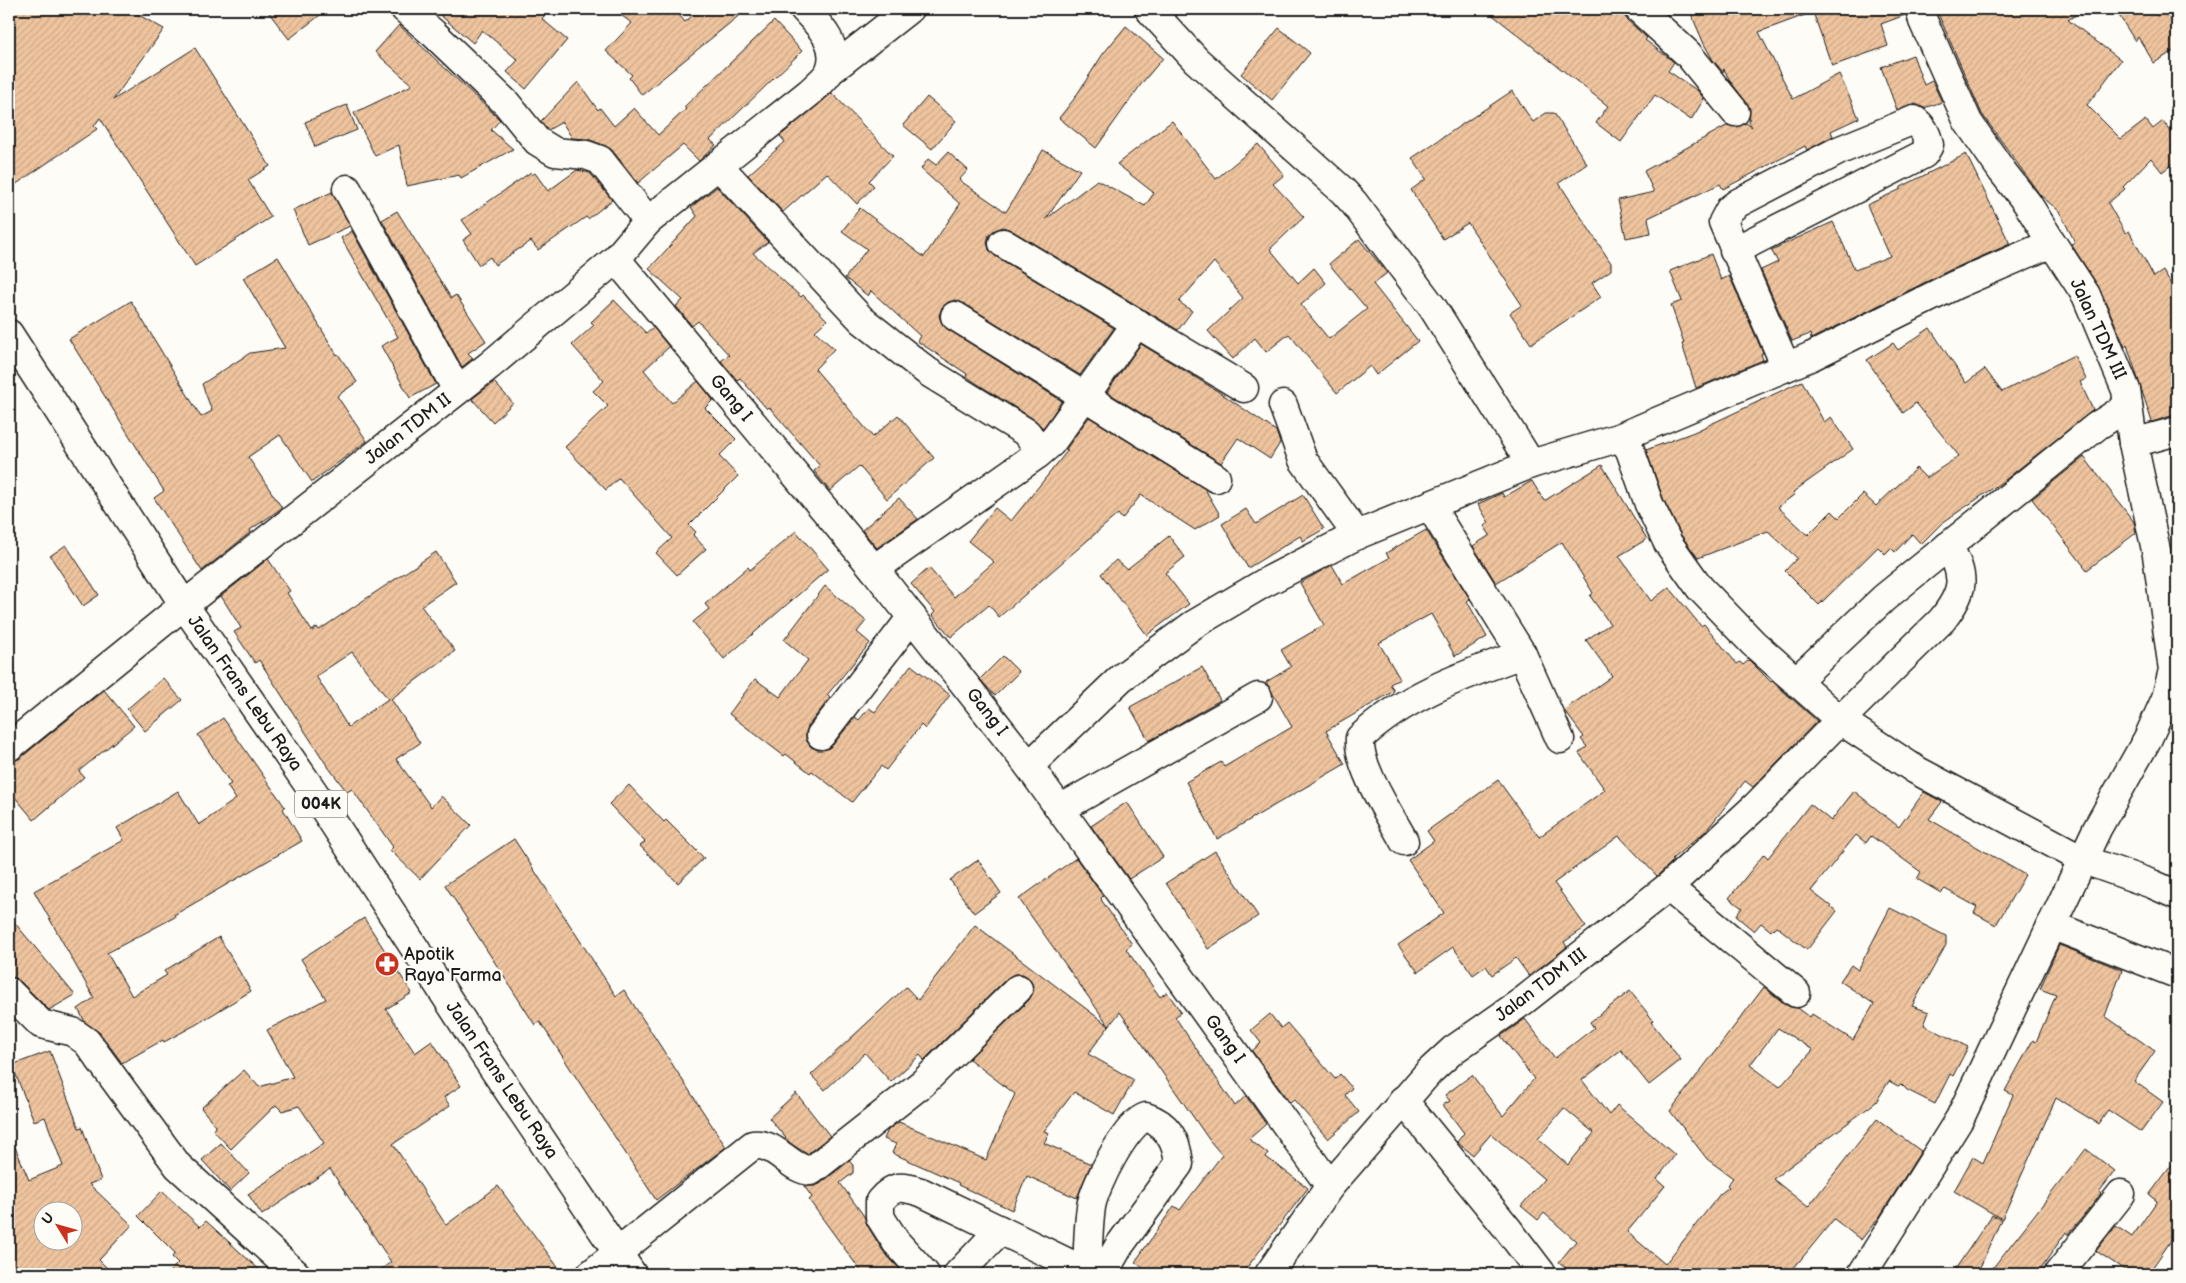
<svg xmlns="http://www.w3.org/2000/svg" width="2186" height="1283" font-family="'Balsamiq Sans',sans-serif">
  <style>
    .building { fill: url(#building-hatch); stroke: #1c1c1c; fill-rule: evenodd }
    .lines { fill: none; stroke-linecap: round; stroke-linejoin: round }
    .street-casing { stroke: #1c1c1c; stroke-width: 31 }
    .primary-casing { stroke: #1c1c1c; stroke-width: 31 }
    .street { stroke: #fdfcf7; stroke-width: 28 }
    .primary { stroke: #fdfcf7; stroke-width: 28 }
    .labels { text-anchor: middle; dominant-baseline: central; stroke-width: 4.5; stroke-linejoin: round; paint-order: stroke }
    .shield { fill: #fdfcf7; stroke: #605f5e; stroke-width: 1 }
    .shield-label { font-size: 16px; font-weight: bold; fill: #1c1c1c }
    .street-label { font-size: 18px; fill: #1c1c1c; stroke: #fdfcf7 }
    .poi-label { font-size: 18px; fill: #1c1c1c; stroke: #fdfcf7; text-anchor: start }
  </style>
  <defs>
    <pattern id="building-hatch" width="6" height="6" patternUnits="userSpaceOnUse" patternTransform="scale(1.25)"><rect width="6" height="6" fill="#efc49e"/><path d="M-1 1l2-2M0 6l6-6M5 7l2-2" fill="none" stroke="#cca888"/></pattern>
  </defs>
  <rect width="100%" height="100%" fill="#fdfcf7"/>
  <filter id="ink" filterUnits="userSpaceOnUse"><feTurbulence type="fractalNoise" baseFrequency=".02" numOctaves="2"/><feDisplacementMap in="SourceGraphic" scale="10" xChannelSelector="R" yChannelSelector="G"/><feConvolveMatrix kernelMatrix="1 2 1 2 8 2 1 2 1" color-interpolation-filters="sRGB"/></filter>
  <g filter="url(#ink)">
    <g class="building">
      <polygon points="9,9 128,9 164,29 113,100 195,48 270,166 248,180 271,217 195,266 100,118 94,126 97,129 9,189"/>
      <polygon points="266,9 328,9 289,39"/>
      <polygon points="433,9 549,9 542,19 567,40 526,89 507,72 518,60 482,30 473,43"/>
      <polygon points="612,9 674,9 685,22 700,9 747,9 642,95 629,78 632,75 606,51 632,23"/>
      <polygon points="1485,9 1620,9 1628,21 1647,38 1645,40 1674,62 1668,71 1698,91 1704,99 1691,120 1655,95 1621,142 1596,123 1608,106"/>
      <polygon points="1689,9 1905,9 1905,15 1881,24 1888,46 1832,66 1813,12 1759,32 1793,99 1839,74 1859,118 1831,131 1833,136 1807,150 1805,146 1723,189 1720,184 1648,218 1651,233 1626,238 1618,200 1654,192 1644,171 1728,125 1737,127 1746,123 1752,127 1749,122 1750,110 1747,103 1730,81 1724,69 1723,72 1713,60 1704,44"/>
      <polygon points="1936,9 2085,9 2068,20 2121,60 2087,105 2121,139 2146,120 2153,129 2163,121 2177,140 2177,161 2162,172 2151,158 2123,187 2125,189 2108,203 2125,233 2129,231 2154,277 2163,271 2177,294 2177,414 2152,422 2127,345 2125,347 2100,289 2071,244 2075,242 2059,211 2040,195 1982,114"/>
      <polygon points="2115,9 2152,9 2156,16 2172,9 2177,9 2177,49 2154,63 2138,37 2135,41"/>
      <polygon points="774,21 802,51 710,140 716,145 699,161 683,145 638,183 612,150 606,146 588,139 572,138 562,122 548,130 541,121 578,82 598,110 600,108 614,126 634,108 658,135 686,109 684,107"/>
      <polygon points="399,25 495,115 500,120 491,130 513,149 461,178 459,175 407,186 399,145 375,156 354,113 412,85 375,52"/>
      <polygon points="1126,26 1163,58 1142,83 1096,148 1059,118 1074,99 1103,54"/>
      <polygon points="1279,28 1310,53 1272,100 1241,74"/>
      <polygon points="1913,55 1924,85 1932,81 1942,102 1924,108 1916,104 1897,110 1881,67"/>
      <polygon points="1512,91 1533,122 1546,113 1554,113 1587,164 1559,183 1611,263 1611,270 1592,283 1601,297 1531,344 1510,313 1522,305 1468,223 1443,239 1411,190 1426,179 1412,158"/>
      <polygon points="832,93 893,156 869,181 874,186 857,204 827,173 783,212 748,175 785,142 780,136"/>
      <polygon points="927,97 956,121 932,149 903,125"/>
      <polygon points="347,105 357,130 315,147 305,122"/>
      <polygon points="1172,121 1216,179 1258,144 1284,175 1273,184 1304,217 1270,249 1298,283 1314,268 1326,283 1301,305 1329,339 1367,309 1329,264 1359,239 1387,273 1373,284 1418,341 1376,375 1370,366 1337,393 1289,334 1266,352 1255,338 1233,359 1208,331 1243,298 1214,262 1179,302 1192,311 1178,330 1011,230 1003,227 995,230 989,235 987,242 989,250 995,256 1114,328 1080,375 963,303 955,300 948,302 942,307 939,316 942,324 947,329 1062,401 1043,428 1035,420 976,383 966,376 967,374 917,341 920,336 871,291 868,296 845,278 867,249 842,231 860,208 924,257 960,204 921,169 928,159 936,165 948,152 968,170 959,180 1006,212 1043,150 1080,170 1046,219 1097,180 1145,206 1154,193 1117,164"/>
      <polygon points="1966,154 2010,244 1948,271 1811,339 1810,334 1792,341 1761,270 1778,262 1771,250 1833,222 1855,270 1890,256 1867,205 1901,189 1901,187"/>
      <polygon points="577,170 590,173 612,200 588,219 586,217 538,250 531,241 495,265 490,257 479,265 463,240 472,234 462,220 531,172 532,175 535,173 548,191"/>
      <polygon points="717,187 768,242 753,253 801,297 803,295 827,320 815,331 834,349 815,369 873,437 898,415 934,458 887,499 859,466 830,491 814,471 820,466 769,407 767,409 740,378 737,380 721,361 729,355 698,321 692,326 676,306 683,300 649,269 697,216 691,207"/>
      <polygon points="332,192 350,226 308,245 293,210"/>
      <polygon points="397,211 451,298 456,295 486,341 468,353 473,358 462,367 382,220"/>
      <polygon points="352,231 436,384 410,398 381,346 398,337 341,238"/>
      <polygon points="1711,254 1721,280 1729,276 1733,284 1763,353 1761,354 1763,360 1696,388 1682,344 1684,343 1671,305 1682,301 1670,271"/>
      <polygon points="278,257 337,355 338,354 357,382 337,396 367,441 312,482 280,435 248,457 282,508 250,530 251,532 202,571 154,498 164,491 69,339 131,301 201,417 212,411 202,384 250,353 285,348 243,278"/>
      <polygon points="614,300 646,333 653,327 669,347 644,370 672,403 698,381 713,400 705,408 736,439 719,456 738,476 689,525 696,532 693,535 706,549 677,575 656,553 672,538 619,478 606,490 565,447 608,406 593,391 604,381 572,345 594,325 591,322"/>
      <polygon points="1930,328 1966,383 1985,369 2002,392 2074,355 2086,379 2080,382 2093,410 2005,480 1942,523 1921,544 1912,534 1895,552 1891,548 1885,554 1878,547 1819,605 1785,571 1797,558 1768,531 1698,558 1681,535 1663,498 1646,450 1694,432 1802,381 1824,422 1831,417 1853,449 1793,492 1795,494 1778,507 1808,535 1832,511 1839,518 1863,494 1876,506 1916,468 1926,478 1959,456 1916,403 1903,413 1867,360 1893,343 1898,350"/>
      <polygon points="1141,344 1219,392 1276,431 1280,443 1270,459 1238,438 1221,463 1107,392"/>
      <polygon points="494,382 513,403 493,422 472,399"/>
      <polygon points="1089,417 1205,489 1220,515 1195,530 1141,495 1122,519 1118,514 999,617 989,605 951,637 932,615 935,612 911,584 929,568 954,597 994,562 968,541 995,508 1011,521 1068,450 1066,449"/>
      <polygon points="2084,457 2134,522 2136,533 2087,570 2032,499"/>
      <polygon points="1602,465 1647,539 1619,556 1651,601 1669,587 1701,626 1704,624 1737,664 1740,662 1743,665 1749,660 1771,682 1772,681 1817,721 1753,787 1745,781 1707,830 1672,859 1673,861 1657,876 1619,836 1554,883 1586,927 1564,942 1567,947 1529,976 1516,958 1492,975 1486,966 1473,975 1453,947 1418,972 1398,945 1444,913 1408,860 1434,841 1427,831 1498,780 1539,837 1605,790 1579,753 1587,747 1581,739 1584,737 1564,710 1612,676 1586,640 1610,624 1590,596 1593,593 1562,542 1496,583 1473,546 1490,535 1484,526 1489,523 1478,504 1502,493 1504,497 1532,481 1544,501"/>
      <polygon points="1303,495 1324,529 1303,541 1300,536 1248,568 1222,524 1246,509 1256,524"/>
      <polygon points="899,498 918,519 877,548 862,530"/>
      <polygon points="1426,530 1470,599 1467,601 1487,637 1455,656 1431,614 1379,643 1400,679 1390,684 1394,691 1326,731 1345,764 1217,839 1186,782 1221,762 1224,767 1292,727 1266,682 1291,667 1281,650 1324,625 1300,583 1332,565 1343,584 1389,558 1386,553"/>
      <polygon points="796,531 828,569 724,659 693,622 709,609 705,604 748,567 750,570"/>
      <polygon points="1169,536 1185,557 1165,573 1189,604 1147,635 1101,574 1116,560 1127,569"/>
      <polygon points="66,545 99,595 83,606 50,556"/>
      <path d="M436,552l20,30 -35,24 34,45 -64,48 29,44 -24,16 35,48 10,-11 30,29 -51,54 -30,-29 3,-3 -41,-58 -5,3 -21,-28 -67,-104 -4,3 -21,-31 7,-4 -20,-32 47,-37 22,32 -3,2 25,38 5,-4 2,3zM352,652l36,47 -40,28 -32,-51z"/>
      <polygon points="825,586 866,621 857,632 870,643 827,695 830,698 808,726 806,732 806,740 811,747 818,750 827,749 833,745 855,717 859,720 869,708 875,712 911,665 950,695 925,729 921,725 886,770 881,766 852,802 812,771 810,773 786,754 784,756 729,714 755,679 780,697 808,660 784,640"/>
      <polygon points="1003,656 1019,672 995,696 980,679"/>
      <polygon points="1202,667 1220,700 1149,741 1130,707"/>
      <polygon points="163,678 182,700 145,731 127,709"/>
      <polygon points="104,690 134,726 79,771 84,777 34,820 9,790 9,762 19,759"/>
      <polygon points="223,718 285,807 283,809 302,841 174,915 175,917 107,953 132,996 167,975 164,971 219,937 251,991 197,1024 164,1042 163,1040 122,1063 100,1033 85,1022 78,1009 94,998 34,891 124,840 117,828 178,791 199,825 236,799 227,786 231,784 198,735"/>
      <polygon points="629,785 664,822 666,820 704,858 678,883 640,846 645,842 609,804"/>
      <polygon points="1854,791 1899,827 1924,792 1942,802 1929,819 2025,875 1996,925 1974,913 1977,907 1945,889 1941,893 1917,879 1921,872 1871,836 1866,843 1856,835 1811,891 1837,911 1807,950 1776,926 1771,931 1761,923 1754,931 1736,916 1742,908 1729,898 1764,854 1768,858 1810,804 1831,821"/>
      <polygon points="1127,802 1163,857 1129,879 1091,826"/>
      <polygon points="514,839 616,996 624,990 726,1147 656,1200 540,1022 535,1025 445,885"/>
      <polygon points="1215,851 1258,916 1208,949 1166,883"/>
      <polygon points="1076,858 1103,896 1101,898 1102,901 1132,944 1126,949 1160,997 1167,992 1181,1012 1175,1017 1235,1106 1246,1096 1266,1124 1249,1139 1268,1154 1266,1157 1308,1188 1242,1274 1151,1274 1135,1262 1174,1206 1180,1210 1222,1155 1210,1141 1120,1012 1109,1026 1019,899"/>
      <polygon points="978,860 1001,893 974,913 950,880"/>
      <path d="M1890,908l56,28v9l-34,61 17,6 -5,13 44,22 -15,29 -3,-2 -15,30 -28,-14 -6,-6 -3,2 -9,-5 -13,21 -103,77 35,28 69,-88 44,32 -41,65 -19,24 -27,-21 -45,55h-216l-14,-12 17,-21 -32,-28 -6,7 -17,-14 23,-27 -53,-45 -18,21 -16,-13 7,-9 -21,-28 7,-4 -5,-6 27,-20 31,41 31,-37 -33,-43 24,-17 30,39 39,-30 -4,-6 40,-31 23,29 -2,2 30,38 -32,25 -28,-35 -39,30 27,35 8,-10 58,50 -18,24 8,7 -38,46 38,32 55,-70 9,-7 -2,-2 6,-7 -26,-19 -37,-48 94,-124 22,18 12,3 12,9 2,-3 41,26 21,-36 -34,-23 11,-16 7,5zM1778,1028l35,22 -33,37 -30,-22zM1564,1108l30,25 -26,32 -30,-26z"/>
      <polygon points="9,916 75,995 49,1010 20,981 12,977 9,971"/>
      <polygon points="364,918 412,993 386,1009 415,1053 432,1041 461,1086 444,1097 450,1106 393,1144 446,1225 498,1186 563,1274 375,1274 391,1262 330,1169 262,1215 248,1194 324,1143 299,1106 282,1111 276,1105 231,1149 213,1130 216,1126 201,1108 244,1070 259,1087 293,1077 267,1030 326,999 301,959"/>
      <polygon points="975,925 1109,1026 1088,1054 1134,1080 1114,1115 1074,1092 1044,1131 1049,1133 1044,1143 1091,1164 1077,1198 1027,1176 1012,1210 958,1185 959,1183 892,1153 896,1144 884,1139 888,1130 899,1122 986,1160 1015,1094 969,1059 1029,1000 1033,993 1033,986 1029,978 1023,974 1015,974 1007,978 924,1060 920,1055 891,1082 865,1053 825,1090 811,1075 906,987 918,1000"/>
      <polygon points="2059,945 2122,970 2105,1016 2155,1051 2134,1081 2163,1102 2141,1132 2108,1110 2099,1124 2056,1098 2002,1219 1954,1191 1973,1157 1983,1163 2013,1095 2005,1091 2033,1040 2036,1042 2056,995 2040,989"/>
      <polygon points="1270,1014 1281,1028 1287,1023 1335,1079 1340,1074 1352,1088 1345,1095 1359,1112 1328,1139 1294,1100 1290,1103 1252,1051 1261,1043 1251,1030"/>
      <path d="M50,1051l29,77 3,-1 19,53 -12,4 43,41 -33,35 14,14h-104v-141l20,47 34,-14 -18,-49 -11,4 -22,-56zM42,1210h30v30h-30z"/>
      <polygon points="796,1093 830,1136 807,1154 790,1143 769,1118"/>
      <polygon points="221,1143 249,1173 230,1191 202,1160"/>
      <polygon points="2086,1149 2115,1171 2099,1192 2101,1194 2069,1234 2066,1232 2037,1274 1988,1274"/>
      <polygon points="2177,1158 2177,1232 2148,1274 2131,1274 2096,1251 2116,1226 2132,1237 2157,1201 2149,1195"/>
      <polygon points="849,1161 853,1165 853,1173 840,1183 864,1216 867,1225 883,1251 904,1274 863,1274 809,1200 812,1197 804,1186 814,1186 820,1184"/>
      <polygon points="162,1191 200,1227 206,1221 264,1274 167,1274 178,1263 172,1257 175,1253 138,1216"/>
      <polygon points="1992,1215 2001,1220 1977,1274 1952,1274"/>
    </g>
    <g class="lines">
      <defs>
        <g id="street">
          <polyline points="405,9 433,33 507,104 537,141 555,152 586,155 600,160 648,221"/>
          <polyline points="1149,9 1196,60 1343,191 1354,203 1433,308 1531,464"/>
          <polyline points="1639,9 1688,54 1735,112"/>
          <polyline points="1920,9 1923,21 1968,122 2002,171 2027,203 2052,243"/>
          <polyline points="830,71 909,9"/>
          <polyline points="718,165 862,320 928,372 1027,433 1035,444 1038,454 874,569"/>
          <polyline points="347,189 457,390"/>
          <polyline points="1003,243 1244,388"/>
          <path d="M1734,251l190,-97 5,-9c-2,-11 -6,-19 -15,-25l-74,30 -102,53 -8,6 -7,13 63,145"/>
          <polyline points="616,259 874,569 1029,766 1330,1186"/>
          <polyline points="955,316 1216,478"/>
          <polyline points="1283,405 1303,460 1357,535"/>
          <polyline points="1621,437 1630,450 1649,504 1668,543 1700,588 1753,643 1840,720 1916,770 2084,860 2152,884 2177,895"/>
          <polyline points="2133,443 2177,431"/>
          <polyline points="1038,454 1051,443 1137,323"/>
          <polyline points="1430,506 1522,654 1560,739"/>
          <polyline points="1796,681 1884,598 2097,426 2128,406"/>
          <polyline points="821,735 912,617"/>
          <path d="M9,747l175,-142 306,-240 126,-106 32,-38 161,-128c6,-6 18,-15 21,-23 10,-25 -10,-44 -26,-61"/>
          <polyline points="1029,766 1121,678 1193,625 1264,583 1357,535 1531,464 1621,437 1812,356 1955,285 2052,243 2086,295 2126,390 2133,443 2157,555 2173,670 2166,698 2148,738 2097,829 1960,1118 1862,1274"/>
          <polyline points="1060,809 1258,697"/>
          <path d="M1404,841c-14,-26 -47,-75 -44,-103 46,-43 104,-63 162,-84"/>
          <polyline points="1668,887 1796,993"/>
          <polyline points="2051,925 2177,974"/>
          <polyline points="9,992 41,1024 73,1032 87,1042 178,1166 296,1274"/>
          <polyline points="1403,1100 1507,1228 1542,1274"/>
          <path d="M591,1274l162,-129c24,-3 35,24 58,26l113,-89 94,-93"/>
          <path d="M925,1274l-29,-32 -16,-25v-16c15,-17 21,-15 41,-9l166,80"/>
          <polyline points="958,1274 1000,1230"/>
          <path d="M1091,1274l-4,-2c1,-21 1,-44 4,-65 3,-20 35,-84 55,-90 22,7 31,25 33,47l-60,82 -16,28"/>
          <path d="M1269,1274l61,-88 99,-114 24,-22 70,-49 145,-114 88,-81 84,-86 102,-100c22,-28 25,-43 6,-74"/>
          <polyline points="2058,1274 2121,1194"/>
        </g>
        <polyline id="primary" points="9,334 184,605 312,790 479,1047 632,1274"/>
      </defs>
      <use href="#street" class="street-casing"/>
      <use href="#primary" class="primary-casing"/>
      <use href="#street" class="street"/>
      <use href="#primary" class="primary"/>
    </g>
  </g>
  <defs>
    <symbol id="pharmacy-disc" viewBox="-11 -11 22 22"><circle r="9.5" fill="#c8321e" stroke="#fdfcf7"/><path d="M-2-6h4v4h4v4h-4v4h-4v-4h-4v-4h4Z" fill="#fff"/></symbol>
  </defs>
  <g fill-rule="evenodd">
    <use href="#pharmacy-disc" x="373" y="950" width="28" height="28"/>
  </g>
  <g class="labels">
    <rect class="shield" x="295" y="790.5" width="52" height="27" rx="4"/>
    <g class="shield-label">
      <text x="321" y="804">004K</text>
    </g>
    <g class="street-label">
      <text transform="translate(2098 329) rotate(65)">Jalan TDM III</text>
      <text transform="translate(731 398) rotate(50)">Gang I</text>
      <text transform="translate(408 429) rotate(-38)">Jalan TDM II</text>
      <text transform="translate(245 693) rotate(55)">Jalan Frans Lebu Raya</text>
      <text transform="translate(987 712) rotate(52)">Gang I</text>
      <text transform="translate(1541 985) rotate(-37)">Jalan TDM III</text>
      <text transform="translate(1225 1039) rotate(54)">Gang I</text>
      <text transform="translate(502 1080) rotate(56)">Jalan Frans Lebu Raya</text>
    </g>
    <g class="poi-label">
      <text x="404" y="954">Apotik<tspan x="404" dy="21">Raya Farma</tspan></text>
    </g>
  </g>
  <rect width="2186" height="1283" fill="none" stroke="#fdfcf7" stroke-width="30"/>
  <rect x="15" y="15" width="2156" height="1253" fill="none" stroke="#1c1c1c" stroke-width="2" filter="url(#ink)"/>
  <g transform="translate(58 1226) rotate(307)"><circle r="24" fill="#fdfcf7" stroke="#a3a29f"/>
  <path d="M0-4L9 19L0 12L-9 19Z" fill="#c8321e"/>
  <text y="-8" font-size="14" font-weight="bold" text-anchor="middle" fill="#1c1c1c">U</text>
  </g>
</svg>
